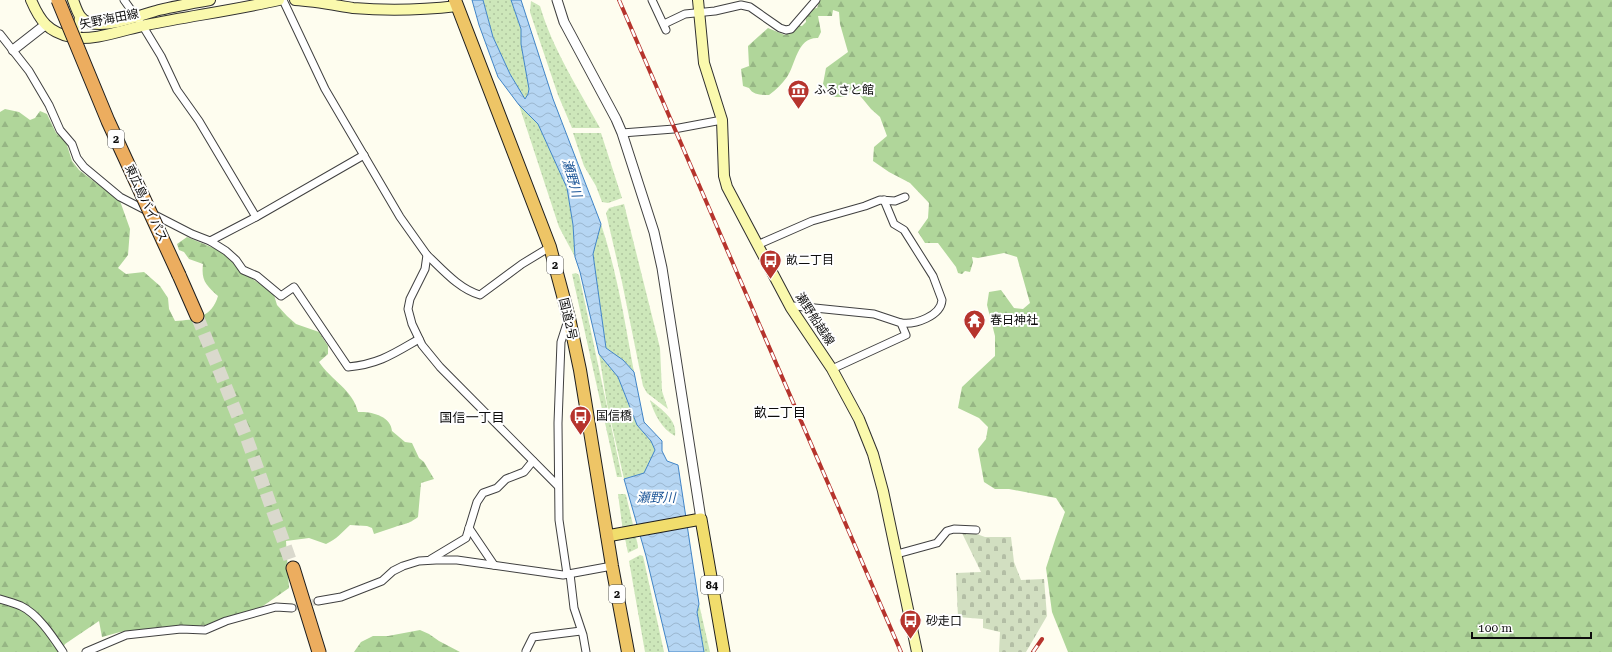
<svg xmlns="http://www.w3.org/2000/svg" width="1612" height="652" font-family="'Roboto Serif','Noto Sans JP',serif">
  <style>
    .grass { fill: url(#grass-dots) }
    .forest { fill: url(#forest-firs) }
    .cemetery { fill: url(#cemetery-stones) }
    .water { fill: url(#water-waves); stroke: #4184c6 }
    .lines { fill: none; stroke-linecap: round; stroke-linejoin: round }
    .minor-tunnel { stroke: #dad9cd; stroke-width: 7; stroke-dasharray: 7 3.5; stroke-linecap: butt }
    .motorway-tunnel { stroke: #dad9cd; stroke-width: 13; stroke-dasharray: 13 6; stroke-linecap: butt }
    .minor-casing { stroke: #404040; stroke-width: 9 }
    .tertiary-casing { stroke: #404040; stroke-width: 11 }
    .secondary-casing { stroke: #2f2f2f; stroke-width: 12 }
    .primary-casing { stroke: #1e1e1e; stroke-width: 13 }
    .trunk-casing { stroke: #1e1e1e; stroke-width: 14 }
    .motorway-casing { stroke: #1e1e1e; stroke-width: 15 }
    .minor { stroke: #fff; stroke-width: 7 }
    .tertiary { stroke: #fff; stroke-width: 9 }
    .secondary { stroke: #faf9ad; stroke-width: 10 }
    .primary { stroke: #f1dd6c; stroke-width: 11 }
    .trunk { stroke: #eec566; stroke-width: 12 }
    .motorway { stroke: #ecad5f; stroke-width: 13 }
    .rail-casing { stroke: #b6342d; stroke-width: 4 }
    .rail { stroke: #fff; stroke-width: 2.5; stroke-dasharray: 8; stroke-linecap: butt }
    .motorway-bridge-casing { stroke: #1e1e1e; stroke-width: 15; stroke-linecap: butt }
    .motorway-bridge { stroke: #ecad5f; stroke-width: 13 }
    .labels { text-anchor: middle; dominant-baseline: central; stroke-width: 4; stroke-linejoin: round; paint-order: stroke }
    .shield { fill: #fff; stroke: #565656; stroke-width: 1 }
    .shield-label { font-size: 11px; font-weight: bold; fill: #0d0d0d }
    .street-label { font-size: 12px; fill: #0d0d0d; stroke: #fff }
    .poi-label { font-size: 12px; fill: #0d0d0d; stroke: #fff; text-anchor: start }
    .water-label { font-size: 13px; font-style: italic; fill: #1e5798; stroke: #fff }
    .neighbourhood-label { font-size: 13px; fill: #0d0d0d; stroke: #fff }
  </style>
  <defs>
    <pattern id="grass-dots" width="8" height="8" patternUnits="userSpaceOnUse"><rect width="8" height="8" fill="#cde7ba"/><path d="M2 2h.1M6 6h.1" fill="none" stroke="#afc59f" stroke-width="1.8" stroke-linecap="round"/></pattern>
    <pattern id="forest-firs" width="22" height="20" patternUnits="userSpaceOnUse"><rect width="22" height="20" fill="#b0d69a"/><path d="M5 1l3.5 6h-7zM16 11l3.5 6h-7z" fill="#96b684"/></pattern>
    <pattern id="cemetery-stones" width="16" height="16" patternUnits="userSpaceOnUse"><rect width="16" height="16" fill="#d2dfc1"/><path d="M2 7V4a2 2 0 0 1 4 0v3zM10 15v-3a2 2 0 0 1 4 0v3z" fill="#b3bea5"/></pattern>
    <pattern id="water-waves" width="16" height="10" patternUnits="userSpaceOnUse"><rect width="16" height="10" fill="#b6d6f3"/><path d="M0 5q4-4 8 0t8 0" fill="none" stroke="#9bb6cf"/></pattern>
  </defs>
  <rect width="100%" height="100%" fill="#fefdef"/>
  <g class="grass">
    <polygon points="483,0 511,0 521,29 521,44 529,89 528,94 525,99 510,74 493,37"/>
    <path d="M531,1l9,5c12,42 39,84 60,122h-28l-14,-33 -25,-74 -3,-9z"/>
    <polygon points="519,105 538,124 567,188 573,225 575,257 559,227"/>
    <polygon points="573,133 601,133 622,198 608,203 602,202 596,186 584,166"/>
    <polygon points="624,204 660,348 662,391 668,409 647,393 643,386 622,282 606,213 609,208"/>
    <path d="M601,224c16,48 24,98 33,148l-11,-12 -17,-12 -13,-94z"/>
    <polygon points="576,273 579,275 622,477 617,477 572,274"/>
    <polygon points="599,354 618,377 637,425 651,441 655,450 644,473 624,479 607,404"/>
    <path d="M650,400c11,9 28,20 25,36 -13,-7 -21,-22 -25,-36z"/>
    <polygon points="618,494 625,494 626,495 638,546 638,548 628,553 622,524"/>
    <polygon points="640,555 643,556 664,652 645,652 629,561"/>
    <polygon points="699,604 710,652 704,652 697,612"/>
  </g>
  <g class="forest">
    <path d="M820,0h792v652h-544l-16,-40 -6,-44 10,-31 9,-25 -9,-14 -47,-9h-14l-11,-7 -6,-33 8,-10 2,-12 -9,-9 -21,-10 4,-21 33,-31v-20l-8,-31 2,-13 12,-2 13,18 9,1 7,-6 -13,-46 -13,-4 -26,5 -6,-1 1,5 -3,10 -5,-1 -3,3 -4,-1 -2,-6 -18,-24h-13l-7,-11 10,-14 1,-15 -19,-20 -21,-11 -16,-11 1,-14 13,-11 -7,-19 -9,-8 -14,-17 -6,-1 -7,6h-11l-10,-13 3,-16 22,-16 -8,-28 -1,-12 -6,-2 -1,6h-14l3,16 -3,6c-21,-1 -22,26 -31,39 -5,7 -11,13 -18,18 -8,0 -16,0 -20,-7l-6,-2 -2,-17 8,-3 -1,-20 20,-18 17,7 12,-10 5,1 4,-4 -1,-8 6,-5 6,-1z"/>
    <path d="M5,109l14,3 11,8 5,-2 5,-7 7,3 9,19 10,9 6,19 7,9 41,31 10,28 -2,26 -10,13 8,6 18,-2 16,14 8,12 1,11 6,12c20,-1 37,-4 43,-25 -12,-11 -17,-15 -15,-32l-14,-5 -5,-7 -5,-2 -2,-6 10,-7 29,12 14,9 18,18 15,10 11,9 3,10 10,11 9,8 23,8 9,14v8l-9,8c12,18 34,28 39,50 13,-1 33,4 34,19l13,11 7,1 7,15 5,4 10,17 -13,4 -3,34c-11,8 -12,6 -23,10 -7,2 -14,5 -21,7l-2,-6 -5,-2 -17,-1c-9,8 -13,14 -24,19l-17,-6 -23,3 3,47 -29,20 -47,16 -22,3h-27l-44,5 -18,5 -3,-16 -34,23 -4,8h-61v-540z"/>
    <polygon points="420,630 429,634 439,641 460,652 354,652 361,642 373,636 388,636"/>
  </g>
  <polygon class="cemetery" points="962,533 974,533 985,537 1011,537 1014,562 1021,580 1044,579 1047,616 1026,652 999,652 1000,632 983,628 983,619 958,617 956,573 981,572"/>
  <polygon class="water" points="472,0 483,0 493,37 510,74 525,99 528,94 529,89 521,44 521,29 511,0 521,0 553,99 601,224 593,254 606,348 623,360 634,372 644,422 662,441 662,451 667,461 678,465 699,604 697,612 704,652 669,652 646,556 624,479 644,473 655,450 651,441 637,425 618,377 599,354 580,272 575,257 573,225 567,188 538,124 519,105 498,77 479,25"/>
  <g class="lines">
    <polyline class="minor-tunnel" points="292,608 318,601"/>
    <polyline class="motorway-tunnel" points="197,316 247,439 293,568"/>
    <defs>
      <g id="minor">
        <polyline points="124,0 144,28 161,56 177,90 199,121 256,217"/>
        <polyline points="283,0 325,89 400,217 427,255 425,269 410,299 408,309 412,324 422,345 440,367 558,486"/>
        <polyline points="652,0 666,30"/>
        <polyline points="664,24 685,14 715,11 741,5 750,7 780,28 786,30 791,29 816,0"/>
        <polyline points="0,34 29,71 49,105 60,130 72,144 77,158 84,167 120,197 192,234 210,241 256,217 364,155"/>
        <polyline points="622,133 674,129 722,120"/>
        <path d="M884,200l10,24 10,6 29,46 9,24c-1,16 -27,25 -41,23"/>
        <path d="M210,241l16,10 10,9 7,10 14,6 24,20 13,-9 54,80c31,-3 45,-13 71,-28"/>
        <polyline points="757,245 812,221 865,206 880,200 895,201 905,197"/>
        <path d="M427,255c16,15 32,34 53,40l42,-31 28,-17"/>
        <polyline points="791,308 795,306 874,314 901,323 906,335 832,369"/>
        <polyline points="469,528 494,565"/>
        <polyline points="897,554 937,543 947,531 954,529 976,530"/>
        <polyline points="431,559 466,538 477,502 483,493 497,488 506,479 524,472 533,461"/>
        <polyline points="567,574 559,520 558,423 561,342 568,320"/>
        <polyline points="570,574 574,608 583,635 586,652"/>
        <path d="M0,599c7,2 14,4 21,7 17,8 32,31 42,46"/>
        <polyline points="318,601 341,597 382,581 393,571 403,566 419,561 436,560 457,560 563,575 612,566"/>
        <polyline points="526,651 533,637 581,631"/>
        <polyline points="86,652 126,635 181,629 205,630 226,621 276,607 292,608"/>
      </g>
      <g id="tertiary">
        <polyline points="557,0 564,22 616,119 622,133 654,232 662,268 701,519"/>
        <polyline points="13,50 45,25"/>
      </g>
      <g id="secondary">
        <path d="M31,0c9,21 17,32 40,37 21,5 55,-8 75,-12 44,-9 89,-15 133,-25"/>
        <path d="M73,0c4,10 6,20 17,23 19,5 51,-8 69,-13 17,-4 34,-7 51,-10"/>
        <path d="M295,0c20,1 39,5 58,8 34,3 70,2 104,-2"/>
        <polyline points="698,0 704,63 722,120 724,176 727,187 791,308 832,369 859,419 873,454 883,491 917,652"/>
        <polyline points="66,35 75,33 79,24 80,17"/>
      </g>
      <polyline id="primary" points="607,536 701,519 724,652"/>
      <polyline id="trunk" points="455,0 550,247 569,318 580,370 612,566 628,652"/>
      <g id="motorway">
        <polyline points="179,275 197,316"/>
        <polyline points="293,568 319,652"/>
      </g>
    </defs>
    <use href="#minor" class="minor-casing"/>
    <use href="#tertiary" class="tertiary-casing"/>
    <use href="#secondary" class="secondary-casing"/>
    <use href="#primary" class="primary-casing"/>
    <use href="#trunk" class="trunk-casing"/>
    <use href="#motorway" class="motorway-casing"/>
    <use href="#minor" class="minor"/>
    <use href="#tertiary" class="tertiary"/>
    <use href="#secondary" class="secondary"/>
    <use href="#primary" class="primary"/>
    <use href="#trunk" class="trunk"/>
    <use href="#motorway" class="motorway"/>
    <defs>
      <g id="rail">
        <polyline points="619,0 901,652"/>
        <polyline points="1033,652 1042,639"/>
      </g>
    </defs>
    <use href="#rail" class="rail-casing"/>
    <use href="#rail" class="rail"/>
    <defs>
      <polyline id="motorway-bridge" points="58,0 108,121 179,275"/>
    </defs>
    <use href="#motorway-bridge" class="motorway-bridge-casing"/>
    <use href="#motorway-bridge" class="motorway-bridge"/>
  </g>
  <defs>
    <symbol id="museum-pin" viewBox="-11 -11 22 30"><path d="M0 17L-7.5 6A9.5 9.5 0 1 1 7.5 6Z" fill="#b6342d" stroke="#fff"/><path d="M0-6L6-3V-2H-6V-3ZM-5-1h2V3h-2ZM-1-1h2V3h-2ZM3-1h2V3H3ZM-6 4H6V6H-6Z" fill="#fff"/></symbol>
    <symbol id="bus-pin" viewBox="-11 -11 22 30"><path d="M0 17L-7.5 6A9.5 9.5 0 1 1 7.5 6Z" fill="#b6342d" stroke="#fff"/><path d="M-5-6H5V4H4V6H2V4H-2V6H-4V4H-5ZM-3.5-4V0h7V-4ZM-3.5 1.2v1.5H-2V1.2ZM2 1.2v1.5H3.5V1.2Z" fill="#fff"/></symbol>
    <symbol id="temple-pin" viewBox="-11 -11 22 30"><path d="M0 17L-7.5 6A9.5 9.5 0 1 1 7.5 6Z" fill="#b6342d" stroke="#fff"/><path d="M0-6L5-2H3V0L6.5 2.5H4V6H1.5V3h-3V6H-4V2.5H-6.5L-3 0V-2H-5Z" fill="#fff"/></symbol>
  </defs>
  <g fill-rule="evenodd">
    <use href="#museum-pin" x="786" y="78" width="25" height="34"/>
    <use href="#bus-pin" x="758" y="248" width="25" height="34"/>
    <use href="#temple-pin" x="962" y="308" width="25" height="34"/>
    <use href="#bus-pin" x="568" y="404" width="25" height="34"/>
    <use href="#bus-pin" x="898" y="608" width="25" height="34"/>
  </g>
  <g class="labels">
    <g class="shield">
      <rect x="108" y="130" width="16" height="18" rx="3"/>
      <rect x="547" y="256" width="16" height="18" rx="3"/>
      <rect x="701" y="576" width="22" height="18" rx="3"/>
      <rect x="609" y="585" width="16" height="18" rx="3"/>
    </g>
    <g class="shield-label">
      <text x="116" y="139">2</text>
      <text x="555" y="265">2</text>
      <text x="712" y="585">84</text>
      <text x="617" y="594">2</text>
    </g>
    <g class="street-label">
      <text transform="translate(109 19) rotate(-11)">矢野海田線</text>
      <text transform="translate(146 203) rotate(65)">東広島バイパス</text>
      <text transform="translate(568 319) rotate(77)">国道2号</text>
      <text transform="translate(815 319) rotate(57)">瀬野船越線</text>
    </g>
    <g class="poi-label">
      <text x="814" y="90">ふるさと館</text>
      <text x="786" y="260">畝二丁目</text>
      <text x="990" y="320">春日神社</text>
      <text x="596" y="416">国信橋</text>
      <text x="926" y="621">砂走口</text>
    </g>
    <g class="water-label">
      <text transform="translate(572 178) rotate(74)">瀬野川</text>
      <text x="656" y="497">瀬野川</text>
    </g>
    <g class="neighbourhood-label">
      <text x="780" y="412">畝二丁目</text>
      <text x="472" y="417">国信一丁目</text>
    </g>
  </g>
  <path d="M1472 632v6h119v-6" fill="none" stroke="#0d0d0d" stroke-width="2"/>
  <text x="1478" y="632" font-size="12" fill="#0d0d0d" stroke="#ffffff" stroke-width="3" paint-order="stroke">100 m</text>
</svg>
